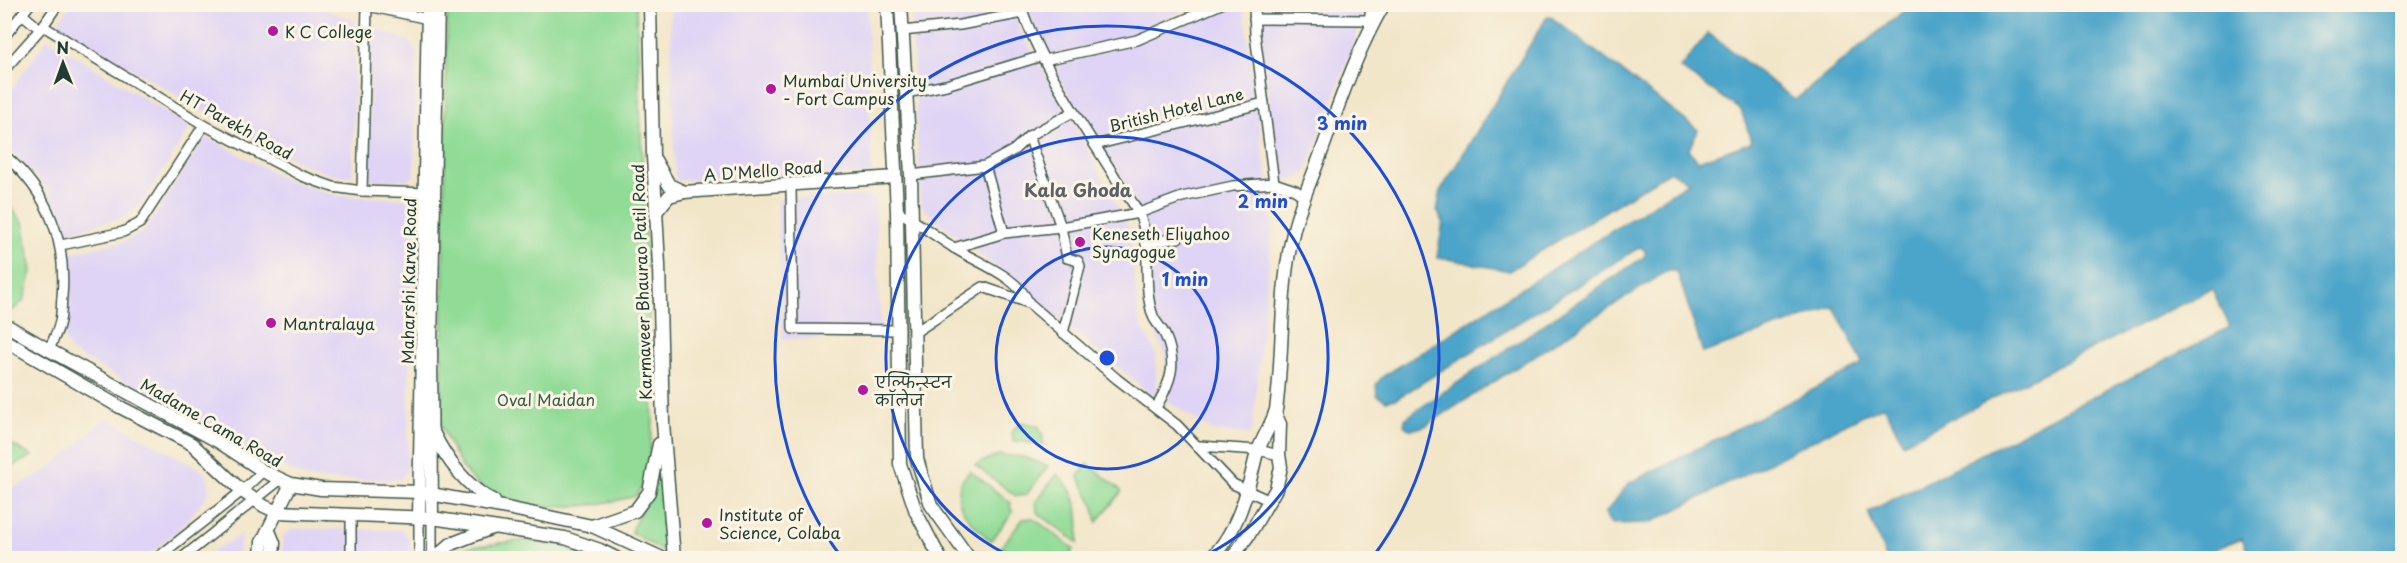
<svg xmlns="http://www.w3.org/2000/svg" width="2407" height="563" font-family="'Playpen Sans','Playpen Sans Deva',sans-serif">
  <style>
    .built { fill: #dfd4f5 }
    .green { fill: #90db96; stroke: #588c65; stroke-width: 1.5 }
    .water { fill: #4ba4c9; stroke: #35707e; stroke-width: 1.5 }
    .lines { fill: none; stroke-linecap: round; stroke-linejoin: round }
    .minor-casing { stroke: #3f564a; stroke-width: 12 }
    .major-casing { stroke: #3f564a; stroke-width: 15 }
    .minor { stroke: #fff; stroke-width: 9 }
    .major { stroke: #fff; stroke-width: 12 }
    .ring { fill: none; stroke: #1d4ed8; stroke-width: 3 }
    .poi-dot { fill: #b5179e; stroke: #fcf5e5; stroke-width: 2 }
    .labels { text-anchor: middle; dominant-baseline: central; stroke-width: 6; stroke-linejoin: round; paint-order: stroke }
    .poi-label { font-size: 16px; fill: #1f3d34; stroke: #fcf5e5; text-anchor: start }
    .street-label { font-size: 16px; fill: #1f3d34; stroke: #fcf5e5 }
    .park-label { font-size: 16px; fill: #365d48; stroke: #fcf5e5 }
    .neighbourhood-label { font-size: 18px; font-weight: bold; fill: #5b6069; stroke: #fcf5e5 }
    .centre { fill: #1d4ed8; stroke: #fcf5e5; stroke-width: 3 }
    .ring-label { font-size: 18px; text-anchor: middle; font-weight: bold; fill: #1d4ed8; stroke: #fcf5e5; stroke-width: 6; stroke-linejoin: round; paint-order: stroke }
  </style>
  <rect width="100%" height="100%" fill="#fcf5e5"/>
  <filter id="ink" filterUnits="userSpaceOnUse"><feTurbulence type="fractalNoise" baseFrequency=".0167" numOctaves="2"/><feDisplacementMap in="SourceGraphic" scale="12" xChannelSelector="R" yChannelSelector="G"/><feConvolveMatrix kernelMatrix="1 2 1 2 8 2 1 2 1" color-interpolation-filters="sRGB"/></filter>
  <filter id="wash" filterUnits="userSpaceOnUse"><feTurbulence type="fractalNoise" baseFrequency=".008" numOctaves="4" result="noise"/><feDisplacementMap in="SourceGraphic" scale="24" xChannelSelector="R" yChannelSelector="G"/><feGaussianBlur stdDeviation="1.35" result="paint"/><feColorMatrix in="noise" values="0 0 0 0 0 0 0 0 0 0 0 0 0 0 0 0 0 1.4 0 .05"/><feComposite in="paint" operator="in"/></filter>
  <g filter="url(#wash)">
    <rect width="100%" height="100%" fill="#f2e6c9"/>
    <g class="built">
      <polygon points="71,4 314,5 356,21 352,176 327,173 266,148 57,24"/>
      <polygon points="670,5 867,5 872,174 675,180"/>
      <polygon points="911,5 1013,5 1019,28 1084,142 1129,229 1139,321 1156,354 1156,390 1152,395 924,209 920,199"/>
      <polygon points="1027,5 1193,5 1124,40 1045,55"/>
      <polygon points="1224,5 1242,5 1245,15 1265,168 1272,197 1272,235 1252,430 1249,434 1213,431 1169,402 1166,355 1147,318 1134,198 1057,75 1060,63 1147,40"/>
      <polygon points="1259,5 1364,5 1359,29 1306,172 1297,179 1286,179 1276,173"/>
      <polygon points="371,27 409,41 417,52 414,176 408,180 369,180"/>
      <polygon points="47,39 190,127 141,205 128,216 65,233 48,189 5,143 5,99"/>
      <polygon points="209,138 284,179 338,196 408,199 413,202 407,470 400,479 323,480 301,476 71,352 65,339 68,273 67,253 122,242 145,231 203,140"/>
      <polygon points="870,196 875,199 881,338 783,339 777,199"/>
      <polygon points="105,417 202,470 208,478 209,490 206,497 183,525 146,558 5,558 5,492 44,472 71,451"/>
      <polygon points="293,529 402,530 410,540 409,558 281,558 283,535"/>
      <polygon points="243,533 236,558 201,558"/>
    </g>
    <g class="green">
      <path d="M447,5h189l17,417 -6,55 -11,19c-48,13 -123,20 -163,-16 -15,-14 -25,-38 -32,-56z"/>
      <polygon points="4,199 23,222 32,271 24,300 12,311 5,306"/>
      <polygon points="1021,422 1038,426 1042,433 1043,444 1013,441 1012,431"/>
      <polygon points="5,441 32,456 5,470"/>
      <polygon points="998,455 1024,457 1048,466 1026,495 1016,496 975,465"/>
      <polygon points="1088,464 1122,491 1097,522 1093,503 1078,476"/>
      <path d="M970,471l41,32 -1,4 3,5 -22,29c-22,-19 -48,-43 -21,-70z"/>
      <polygon points="658,473 661,474 667,548 664,552 631,532"/>
      <path d="M1057,474c22,18 23,43 21,69l-41,-31 -1,-10z"/>
      <polygon points="1033,518 1074,549 1068,558 1019,558 1001,547 1023,519"/>
      <polygon points="526,540 560,544 588,558 445,558 461,548"/>
    </g>
    <path class="water" d="M1911,5h491v553h-152l-8,-20 -33,14 3,6h-326l-18,-46 362,-185 -18,-38 -309,154 -19,-37 -19,8 -215,109 -40,1 -5,-11 24,-30 231,-117 2,-4 -28,-55 -131,46 -26,-82h-10l-242,155c-9,3 -15,6 -21,-1l1,-6 12,-9 228,-154v-6l-5,-3 -244,152 -10,2 -9,-6 -1,-10 6,-8 307,-195 -19,-11 -161,100 -72,-14 6,-36 -6,-10 4,-21 106,-173h4l147,113 -9,20 9,11 54,-19 -11,-32 -61,-42 28,-35 87,67z"/>
  </g>
  <g filter="url(#ink)">
    <g class="lines">
      <defs>
        <g id="minor">
          <polyline points="359,4 433,20"/>
          <path d="M1020,4c21,63 61,118 95,173 7,12 17,23 23,35 16,32 3,70 15,104 2,6 9,12 12,19 13,29 6,46 -9,73"/>
          <polyline points="1254,4 1255,34 1274,183"/>
          <polyline points="22,14 40,29"/>
          <polyline points="1254,19 1368,20"/>
          <polyline points="1369,24 1371,4"/>
          <polyline points="43,26 204,125 302,176 333,187 362,191 430,193"/>
          <polyline points="902,31 960,25 1023,13"/>
          <polyline points="4,37 30,4"/>
          <polyline points="1044,60 1137,40 1221,4"/>
          <polyline points="4,70 43,26 58,4"/>
          <polyline points="906,93 946,85 1042,56"/>
          <polyline points="1029,136 1061,227 1067,258 1078,261 1080,266 1063,333"/>
          <polyline points="1095,145 1264,103"/>
          <path d="M4,155c44,36 63,87 58,142 -1,9 0,19 -3,28 -2,8 -7,17 -10,25"/>
          <polyline points="985,166 1004,233"/>
          <polyline points="911,175 985,166 1014,150 1029,136 1073,112"/>
          <polyline points="791,185 793,329 900,330"/>
          <polyline points="362,191 367,7"/>
          <path d="M897,211c21,11 39,26 59,38 24,15 61,27 73,54"/>
          <polyline points="1146,243 1178,238"/>
          <polyline points="61,245 123,232 140,223 204,125"/>
          <polyline points="954,248 1004,233 1061,227 1139,213 1182,197 1233,186 1274,183 1295,190 1305,197"/>
          <polyline points="914,333 983,287 1029,303 1117,379 1177,425 1233,484 1268,500"/>
          <polyline points="1199,446 1258,450 1279,455"/>
          <polyline points="419,517 419,558"/>
          <polyline points="432,518 432,558"/>
          <polyline points="157,558 242,491 263,471"/>
          <polyline points="182,558 281,479"/>
          <polyline points="351,558 351,515"/>
        </g>
        <g id="major">
          <polyline points="650,4 653,156 659,265 663,423 674,558"/>
          <polyline points="887,4 897,211 900,464 916,512 940,558"/>
          <polyline points="901,4 911,175 917,459 931,505 969,558"/>
          <polyline points="655,160 669,185 684,192 895,177"/>
          <polyline points="656,212 669,196 684,192"/>
          <polyline points="4,324 49,350 219,442 263,471 291,484 321,489 420,492 507,508 592,526 662,558"/>
          <polyline points="4,340 118,406 192,444 242,491 264,506 277,512 432,518 565,538 600,550 616,558"/>
          <path d="M433,432c13,27 34,56 61,69"/>
          <polyline points="419,517 428,4"/>
          <polyline points="432,518 431,343 438,4"/>
          <polyline points="592,526 635,511 649,492 659,444"/>
          <polyline points="269,531 274,543 273,558"/>
          <polyline points="261,558 262,542 291,484"/>
          <polyline points="435,558 451,544 492,528"/>
          <path d="M1211,558c26,-25 37,-67 45,-102 4,-14 18,-36 20,-46 8,-59 3,-119 17,-177 6,-27 18,-52 27,-77 19,-52 36,-104 64,-152"/>
          <polyline points="1232,558 1250,533 1276,489 1281,467 1279,455 1280,424 1275,413"/>
        </g>
      </defs>
      <use href="#minor" class="minor-casing"/>
      <use href="#major" class="major-casing"/>
      <use href="#minor" class="minor"/>
      <use href="#major" class="major"/>
    </g>
  </g>
  <g class="ring">
    <circle cx="1107" cy="358" r="111"/>
    <path d="M1014 558A221 221 0 1 1 1200 558"/>
    <path d="M842 558A332 332 0 1 1 1372 558"/>
  </g>
  <g class="poi-dot">
    <circle cx="273" cy="31" r="6"/>
    <circle cx="771" cy="89" r="6"/>
    <circle cx="1080" cy="242" r="6"/>
    <circle cx="271" cy="323" r="6"/>
    <circle cx="863" cy="390" r="6"/>
    <circle cx="707" cy="523" r="6"/>
  </g>
  <g class="labels">
    <g class="poi-label">
      <text x="285" y="31">K C College</text>
      <text x="783" y="80">Mumbai University<tspan x="783" dy="18">- Fort Campus</tspan></text>
      <text x="1092" y="233">Keneseth Eliyahoo<tspan x="1092" dy="18">Synagogue</tspan></text>
      <text x="283" y="323">Mantralaya</text>
      <text x="875" y="381">एल्फिन्स्टन<tspan x="875" dy="18">कॉलेज</tspan></text>
      <text x="719" y="514">Institute of<tspan x="719" dy="18">Science, Colaba</tspan></text>
    </g>
    <g class="street-label">
      <text transform="translate(1176 109) rotate(-14)">British Hotel Lane</text>
      <text transform="translate(237 124) rotate(29)">HT Parekh Road</text>
      <text transform="translate(763 170) rotate(-4)">A D'Mello Road</text>
      <text transform="translate(408 281) rotate(-89)">Maharshi Karve Road</text>
      <text transform="translate(641 282) rotate(-92)">Karmaveer Bhaurao Patil Road</text>
      <text transform="translate(212 422) rotate(30)">Madame Cama Road</text>
    </g>
    <g class="park-label">
      <text x="546" y="399">Oval Maidan</text>
    </g>
    <g class="neighbourhood-label">
      <text x="1078" y="189">Kala Ghoda</text>
    </g>
  </g>
  <circle cx="1107" cy="358" r="9" class="centre"/>
  <g class="ring-label">
    <text x="1342" y="130">3 min</text>
    <text x="1263" y="208">2 min</text>
    <text x="1185" y="286">1 min</text>
  </g>
  <rect width="2407" height="563" fill="none" stroke="#fcf5e5" stroke-width="24"/>
  <g transform="translate(63 63) rotate(359)" stroke="#fcf5e5" stroke-width="4.5" paint-order="stroke">
  <path d="M0-4.5L10 22L0 15L-10 22Z" fill="#1f3d34"/>
  <text y="-9" font-size="16" font-weight="bold" text-anchor="middle" fill="#1f3d34">N</text>
  </g>
</svg>
